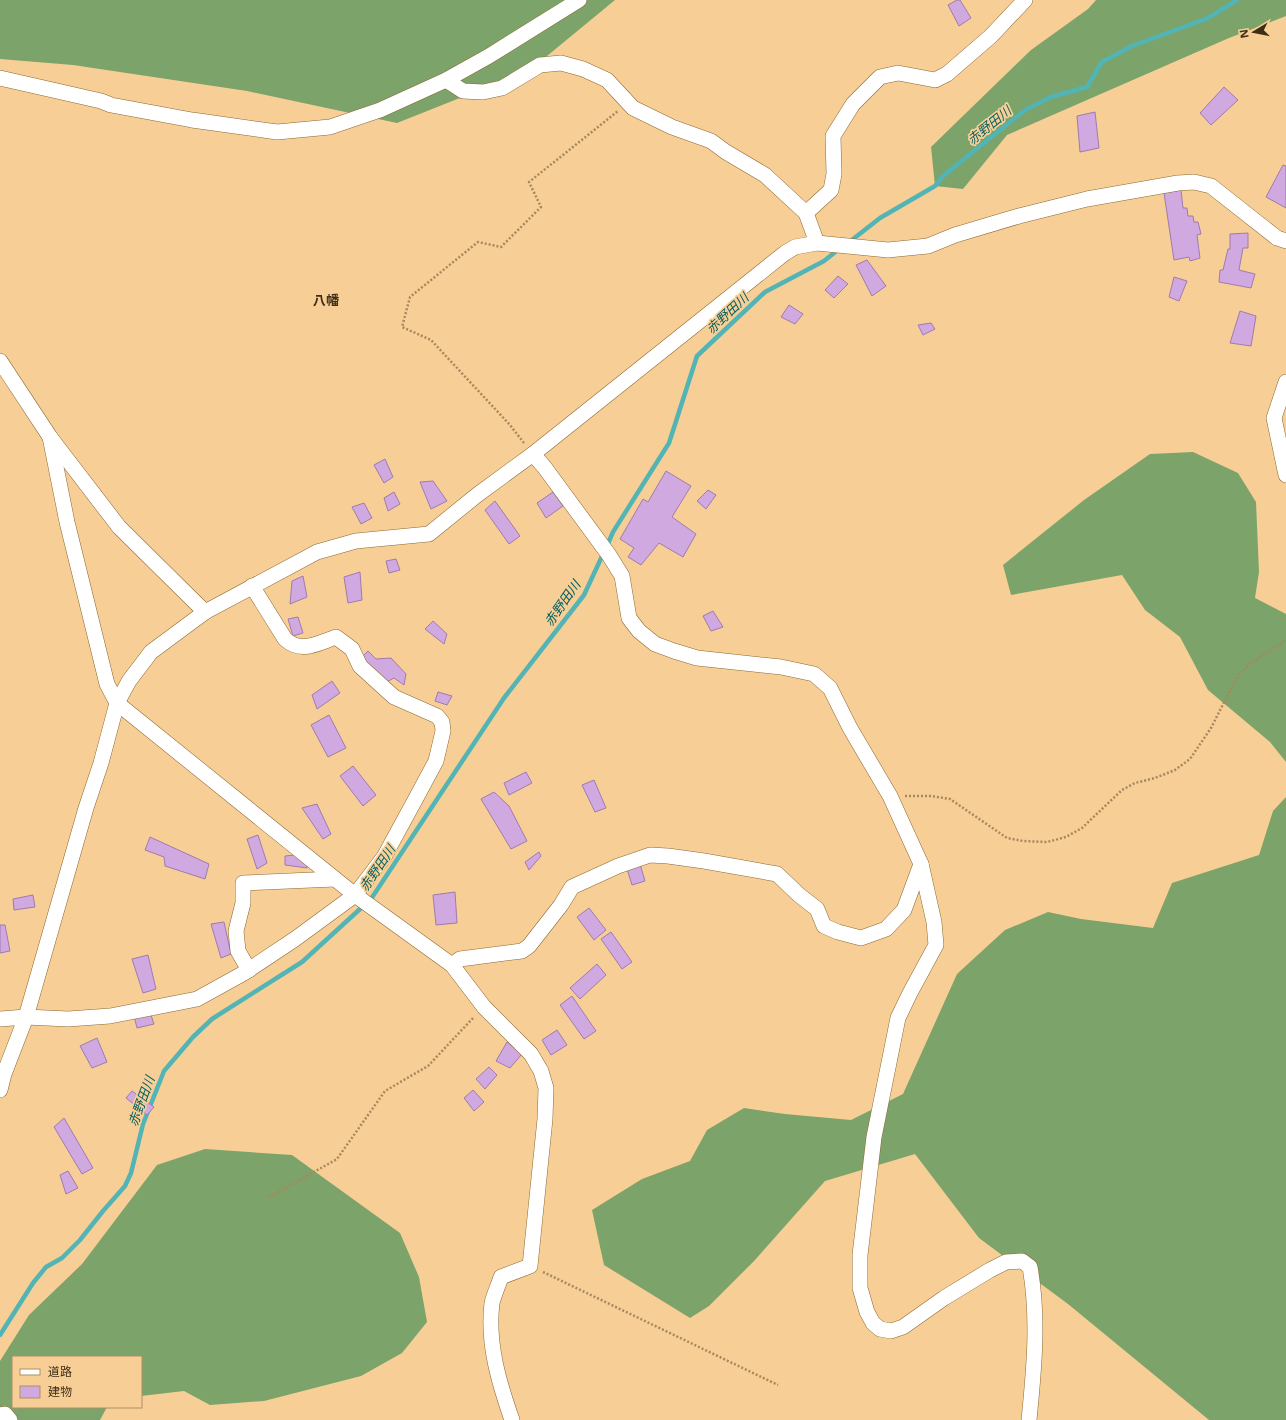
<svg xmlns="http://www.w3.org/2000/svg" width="1286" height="1420" font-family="'Open Sans','Noto Sans JP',sans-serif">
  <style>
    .forest { fill: #7ca369 }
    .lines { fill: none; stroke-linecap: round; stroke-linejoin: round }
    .stream { stroke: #52b4b4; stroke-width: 4.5 }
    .building { fill: #cfa9df; stroke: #9f7bae }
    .minor-casing { stroke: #8d6831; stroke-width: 16 }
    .path { stroke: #a6885e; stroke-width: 2.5; stroke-dasharray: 2 2; stroke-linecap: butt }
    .minor { stroke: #fff; stroke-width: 15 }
    .labels { text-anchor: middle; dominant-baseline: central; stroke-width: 3.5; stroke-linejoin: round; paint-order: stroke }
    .water-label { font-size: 13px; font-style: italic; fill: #065e5f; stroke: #f7cf96 }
    .neighbourhood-label { font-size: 13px; font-weight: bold; fill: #3e2e17; stroke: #f7cf96 }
  </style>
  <rect width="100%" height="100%" fill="#f7cf96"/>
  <g class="forest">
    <polygon points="0,0 615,0 530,70 397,123 247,91 73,65 0,59"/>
    <polygon points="1096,0 1286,0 1286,16 1229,38 1007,135 963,189 935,186 931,147 1031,50 1088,9"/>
    <polygon points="1193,452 1238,473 1256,502 1259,572 1255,598 1286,614 1286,762 1270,742 1208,690 1180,637 1145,610 1122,575 1011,595 1003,565 1084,500 1150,454"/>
    <polygon points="1286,797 1286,1420 1209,1420 1068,1304 979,1238 915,1154 825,1181 755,1260 709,1306 690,1318 604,1265 592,1210 642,1179 690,1161 707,1130 744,1108 785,1114 851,1120 903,1094 957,974 1005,930 1048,912 1081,919 1153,928 1172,883 1259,855 1273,811"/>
    <polygon points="205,1149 292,1155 400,1233 419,1277 427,1322 402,1353 361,1376 264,1401 210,1405 184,1391 141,1396 141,1357 13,1357 13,1407 107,1407 100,1420 0,1420 0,1361 29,1315 82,1264 157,1165"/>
  </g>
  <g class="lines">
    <g class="stream">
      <polyline points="848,243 880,218 935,186 943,176 1025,110 1051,97 1087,87 1102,62 1132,46 1208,18 1237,0"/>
      <polyline points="607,546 613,532 669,443 697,356 765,292 824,261 839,249"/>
      <polyline points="0,1335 33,1283 46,1267 62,1258 80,1240 103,1211 125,1186 131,1173 143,1124 164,1071 193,1037 212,1019 302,962 371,899 504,698 584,595 604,552"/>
    </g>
  </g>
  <g class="building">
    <polygon points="957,0 960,0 971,18 959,26 948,5"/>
    <polygon points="1224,87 1238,100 1211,125 1200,113"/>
    <polygon points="1095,112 1099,148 1080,152 1077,116"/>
    <polygon points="1283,165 1286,166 1286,208 1266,197"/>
    <polygon points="1181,190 1183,208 1187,208 1188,216 1193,216 1194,222 1198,222 1201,234 1197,235 1200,258 1190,261 1189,257 1174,260 1164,193"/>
    <polygon points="1248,233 1248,248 1243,248 1239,270 1255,274 1251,288 1219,282 1220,270 1223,270 1228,249 1230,249 1230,234"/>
    <polygon points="867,260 886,286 872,296 856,265"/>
    <polygon points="838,276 848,284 834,298 825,290"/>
    <polygon points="1174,277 1187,281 1179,301 1169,297"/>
    <polygon points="789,305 803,314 795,324 781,317"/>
    <polygon points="1240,311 1256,316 1251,346 1230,343"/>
    <polygon points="931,323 935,329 923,335 918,325"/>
    <polygon points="385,459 393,477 384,483 374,465"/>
    <polygon points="666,471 691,486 672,517 696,534 683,557 659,543 641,565 628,557 634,548 620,539 643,499 648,502"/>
    <polygon points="433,481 447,501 431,509 420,482"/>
    <polygon points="708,490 716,495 706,509 697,501"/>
    <polygon points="394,492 400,504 388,511 384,498"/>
    <polygon points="553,492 563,506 546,518 537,503"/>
    <polygon points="495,501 520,536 509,544 485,510"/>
    <polygon points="364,503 372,518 361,524 352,507"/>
    <polygon points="396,559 400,570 389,573 386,561"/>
    <polygon points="360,572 362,600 348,603 344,577"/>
    <polygon points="303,576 307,597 290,604 292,581"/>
    <polygon points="713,611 723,627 711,631 703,616"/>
    <polygon points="298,617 303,633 293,636 288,619"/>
    <polygon points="433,621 447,634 444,644 425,629"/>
    <polygon points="368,651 376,659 391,658 406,674 404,685 394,678 383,684 358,661"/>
    <polygon points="332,681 340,693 317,709 312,695"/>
    <polygon points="438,692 452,696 447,705 435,701"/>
    <polygon points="329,715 346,748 328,757 311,725"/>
    <polygon points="353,766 376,795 363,806 340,776"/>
    <polygon points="526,772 532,783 509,795 504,783"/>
    <polygon points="594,780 606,808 595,812 582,785"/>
    <polygon points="494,792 509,806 527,841 511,849 481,799"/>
    <polygon points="317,804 331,834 323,839 302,808"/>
    <polygon points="258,835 267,863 257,869 247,839"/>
    <polygon points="150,837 209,864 205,879 165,866 164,857 145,850"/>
    <polygon points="539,852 541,856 529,870 525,862"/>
    <polygon points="304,854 307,868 285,865 285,856"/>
    <polygon points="640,864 645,881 632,885 627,869"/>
    <polygon points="455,892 457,923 436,925 433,895"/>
    <polygon points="33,895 35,907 14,910 13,899"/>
    <polygon points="589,908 606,930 594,940 577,917"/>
    <polygon points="224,922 231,954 221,958 211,924"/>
    <polygon points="0,925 5,925 10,951 0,953"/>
    <polygon points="611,932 632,962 622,969 601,939"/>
    <polygon points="148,955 156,989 143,993 132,959"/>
    <polygon points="597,964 606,975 580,999 570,988"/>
    <polygon points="572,996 596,1031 584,1039 560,1005"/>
    <polygon points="150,1012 154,1024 137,1028 134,1016"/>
    <polygon points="557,1030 567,1045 551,1055 542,1040"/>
    <polygon points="97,1038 107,1062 92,1068 80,1046"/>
    <polygon points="507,1042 522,1054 510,1068 496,1061"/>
    <polygon points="489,1067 497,1075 485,1089 476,1079"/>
    <polygon points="473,1090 484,1102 474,1111 464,1098"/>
    <polygon points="132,1091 154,1107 147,1115 126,1098"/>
    <polygon points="64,1118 93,1168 82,1174 54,1127"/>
    <polygon points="68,1171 78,1188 66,1194 60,1175"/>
  </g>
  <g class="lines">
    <defs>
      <g id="minor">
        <polyline points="0,78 101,101 111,105 192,120 277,132 330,127 380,110 446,80 489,56 579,0"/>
        <polyline points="446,80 463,91 483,92 502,88 540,65 561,63 583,69 607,80 633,108 672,127 711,141 726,152 765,175 806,213 817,243"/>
        <polyline points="806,213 831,190 834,174 833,136 853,104 880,77 898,73 935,80 947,74 991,36 1025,0"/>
        <polyline points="0,361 50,437 119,527 205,612"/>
        <polyline points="1286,382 1274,418 1286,475"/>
        <path d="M50,437l17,85 40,162 10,19 238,192 97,70 32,42 47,47 10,17 5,17 -1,31 -15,147 -29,11c-3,9 -7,18 -9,26 -5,40 7,80 20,117"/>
        <path d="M533,454l12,14 64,87 13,21 7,42 10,13 16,13 19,7 23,7 84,9 33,7 16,14 20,40 40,68 31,68 13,58 2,23 -26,48 -12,25 -24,119 -14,118v33l7,24 6,11 7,6 11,2 12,-4 41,-29 46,-28 16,-8 16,-1 8,6c9,51 4,103 -1,153"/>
        <polyline points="452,965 460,959 522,951 529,946 561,905 572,887 618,866 650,855 668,856 704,861 777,874 799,895 817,909 824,926 838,932 861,938 886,929 904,910 921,864"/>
        <polyline points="249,970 238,951 236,931 243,903 243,883 335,879"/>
        <path d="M0,1019l26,-2 42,2 42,-3 87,-17 47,-26 51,-34 60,-44 29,-38 31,-57 21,-39 7,-30 -1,-9 -5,-6 -43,-19 -34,-31 -8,-17 -16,-12c-18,6 -35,17 -51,2l-33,-53"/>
        <polyline points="0,1090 4,1074 26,1017 86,808 101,763 117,703 129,681 151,652 205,612 317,552 356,541 429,534 477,495 533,454 785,253 795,247 817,243 888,250 928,246 955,235 1019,216 1087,199 1178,183 1194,182 1211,186 1277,238 1286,241"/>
        <polyline points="0,1415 5,1414 10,1420"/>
      </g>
    </defs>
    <use href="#minor" class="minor-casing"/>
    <g class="path">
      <polyline points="524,443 510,425 431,340 402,327 410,297 478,242 501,247 541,207 529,182 618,111"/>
      <polyline points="905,796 931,796 950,799 1007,838 1023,841 1047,842 1066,837 1082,828 1122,790 1135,783 1155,778 1175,770 1190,759 1211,728 1238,675 1251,663 1286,640"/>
      <polyline points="268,1198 337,1159 385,1091 428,1066 474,1017"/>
      <polyline points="543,1272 778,1385"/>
    </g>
    <use href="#minor" class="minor"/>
  </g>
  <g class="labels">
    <g class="water-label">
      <text transform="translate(989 125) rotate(-39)">赤野田川</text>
      <text transform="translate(727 313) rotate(-43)">赤野田川</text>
      <text transform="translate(562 603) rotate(-55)">赤野田川</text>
      <text transform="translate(377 868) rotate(-56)">赤野田川</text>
      <text transform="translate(141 1101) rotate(-70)">赤野田川</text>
    </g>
    <g class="neighbourhood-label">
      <text x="326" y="300">八幡</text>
    </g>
  </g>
  <rect x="12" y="1356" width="130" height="52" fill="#f7cf96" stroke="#ad8f63"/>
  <rect x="20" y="1369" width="20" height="6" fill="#ffffff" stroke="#ad8f63"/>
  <text x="48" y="1376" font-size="12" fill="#3e2e17">道路</text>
  <rect x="20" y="1386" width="20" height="12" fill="#cfa9df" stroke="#ad8f63"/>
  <text x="48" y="1396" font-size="12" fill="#3e2e17">建物</text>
  <g transform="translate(1254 32) rotate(260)" stroke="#f7cf96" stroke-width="3" paint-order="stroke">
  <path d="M0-3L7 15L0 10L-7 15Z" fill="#3e2e17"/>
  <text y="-6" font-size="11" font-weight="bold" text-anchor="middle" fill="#3e2e17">N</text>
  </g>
</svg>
